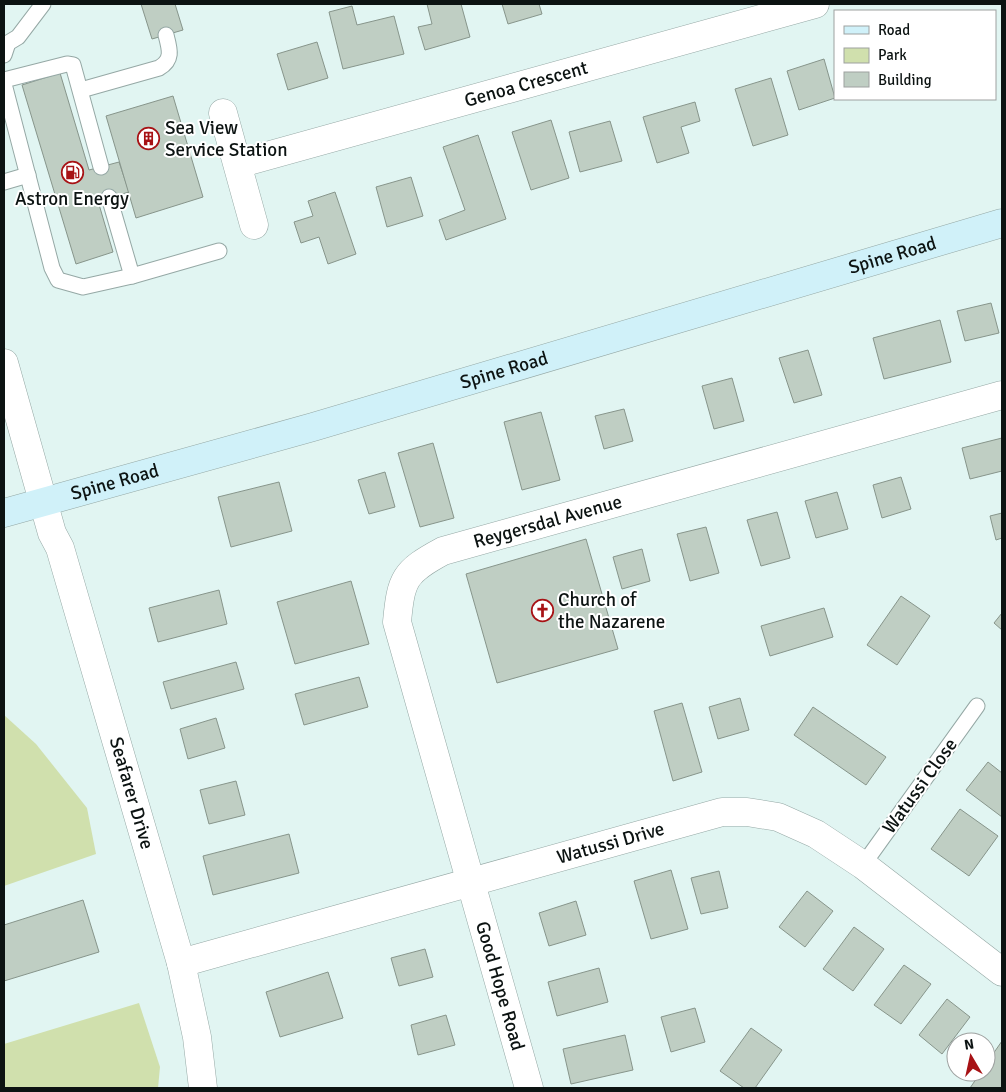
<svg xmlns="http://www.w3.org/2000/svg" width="1006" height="1092" font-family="Signika,sans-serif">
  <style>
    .green { fill: #d0e0ad }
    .building { fill: #bfcec3; stroke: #87958b }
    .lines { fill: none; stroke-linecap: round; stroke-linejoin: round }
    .service-casing { stroke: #95a8a5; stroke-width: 17 }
    .minor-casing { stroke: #95a8a5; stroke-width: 29 }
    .secondary-casing { stroke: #95a8a5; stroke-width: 29 }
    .service { stroke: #fff; stroke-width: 15 }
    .minor { stroke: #fff; stroke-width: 28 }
    .secondary { stroke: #d0f1f9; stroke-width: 28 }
    .labels { text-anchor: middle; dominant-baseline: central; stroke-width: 4; stroke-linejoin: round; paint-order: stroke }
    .street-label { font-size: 19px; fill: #0c1312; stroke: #fff }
    .poi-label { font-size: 19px; fill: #0c1312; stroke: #fff; text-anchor: start }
  </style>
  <rect width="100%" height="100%" fill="#e1f5f2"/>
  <g class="green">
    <polygon points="4,715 36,744 87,808 96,854 4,886"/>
    <polygon points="139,1003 160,1067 158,1088 4,1088 4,1044"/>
  </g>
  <g class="building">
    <polygon points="141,4 175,4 183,30 152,39"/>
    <polygon points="427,4 461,4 470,37 425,50 418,27 432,24"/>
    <polygon points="502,4 539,4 542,14 508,24"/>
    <polygon points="352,6 357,25 394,16 404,54 343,69 329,12"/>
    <polygon points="317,42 328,78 288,90 277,54"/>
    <polygon points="824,59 835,98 799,110 787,71"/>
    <polygon points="60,73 89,170 119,162 129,192 98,201 113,252 76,264 22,85"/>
    <polygon points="771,78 788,135 753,146 735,89"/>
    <polygon points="173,96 203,197 136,218 106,116"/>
    <polygon points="695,102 700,121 681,127 689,153 657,163 643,117"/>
    <polygon points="551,120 569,178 531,190 512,132"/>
    <polygon points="610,121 622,161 580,172 569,132"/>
    <polygon points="478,135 506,219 446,240 439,220 465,210 443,147"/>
    <polygon points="411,177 423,216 387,227 376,187"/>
    <polygon points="335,192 356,254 328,264 319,237 301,243 294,222 313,216 308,201"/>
    <polygon points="991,303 999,333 965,341 957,311"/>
    <polygon points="940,320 951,362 884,379 873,338"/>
    <polygon points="808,350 822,395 794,403 779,358"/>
    <polygon points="732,378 744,421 714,429 702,386"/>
    <polygon points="624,409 633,441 604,449 595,416"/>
    <polygon points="541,412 560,480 522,490 504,422"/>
    <polygon points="1002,438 1002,471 970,479 962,448"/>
    <polygon points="433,443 454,518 420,527 398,453"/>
    <polygon points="385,472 395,507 369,514 358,480"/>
    <polygon points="901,477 911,509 882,518 873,485"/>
    <polygon points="279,482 292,531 231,547 218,497"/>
    <polygon points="837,492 848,529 816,538 805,501"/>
    <polygon points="777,512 790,558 761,566 747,520"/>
    <polygon points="1002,513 1002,538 996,540 990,516"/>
    <polygon points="706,527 719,573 690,581 677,534"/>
    <polygon points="586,539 618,649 497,683 466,574"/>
    <polygon points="642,549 650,581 622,589 613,557"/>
    <polygon points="351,581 369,644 295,664 277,602"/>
    <polygon points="219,590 227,624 158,642 149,608"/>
    <polygon points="901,596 930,616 897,665 867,645"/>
    <polygon points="824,608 833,637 770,656 761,626"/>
    <polygon points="1002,613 1002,630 994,623"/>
    <polygon points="236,662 244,689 171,709 163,682"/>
    <polygon points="359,677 368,707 304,725 295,694"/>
    <polygon points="740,698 749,730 718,739 709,707"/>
    <polygon points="682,703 702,772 673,781 654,711"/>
    <polygon points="813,707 886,757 866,785 794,735"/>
    <polygon points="216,718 225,748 188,759 180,729"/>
    <polygon points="988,762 1002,773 1002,817 966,790"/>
    <polygon points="236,781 245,815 209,824 200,790"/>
    <polygon points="960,809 998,836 969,876 931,849"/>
    <polygon points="289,834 299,873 213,895 203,856"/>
    <polygon points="671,870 688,929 651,939 634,881"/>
    <polygon points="719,871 728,908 701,914 691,878"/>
    <polygon points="807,891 833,911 805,947 779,927"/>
    <polygon points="83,900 99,952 4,981 4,925"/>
    <polygon points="576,901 586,935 549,946 539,913"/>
    <polygon points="854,927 884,949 853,991 823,969"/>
    <polygon points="425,949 433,977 399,986 391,958"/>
    <polygon points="904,965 931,984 901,1024 874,1005"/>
    <polygon points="599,968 608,1002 557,1016 548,982"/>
    <polygon points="328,972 343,1018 280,1037 266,992"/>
    <polygon points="947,999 970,1017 942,1054 919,1035"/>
    <polygon points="695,1008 705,1042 671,1052 661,1017"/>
    <polygon points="446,1015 455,1045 418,1055 411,1025"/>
    <polygon points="751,1028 782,1050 755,1088 744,1088 720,1071"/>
    <polygon points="625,1035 633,1070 571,1084 563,1049"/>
    <polygon points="1002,1041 1002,1088 970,1088 981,1072 986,1072 986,1064"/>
  </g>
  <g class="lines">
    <defs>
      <g id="service">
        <polyline points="4,55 8,43 18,37 43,4"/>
        <polyline points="4,80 67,64 73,65 101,167"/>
        <polyline points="4,84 52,268 58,280 83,287 132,276 219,251"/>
        <path d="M81,90l78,-22c14,-8 11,-18 7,-33"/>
        <polyline points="4,182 28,175"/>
        <polyline points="109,197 132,276"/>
        <polyline points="863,865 977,706"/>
      </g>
      <g id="minor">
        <polyline points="223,113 254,225"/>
        <path id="s1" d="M238,164l577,-160"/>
        <path id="s2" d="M4,363l48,170 8,15 121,415 16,74 6,51"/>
        <path id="s3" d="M181,963l541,-151h25l31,5 38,17 47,31 139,107"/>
        <path id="s4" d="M529,1088l-132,-466c4,-43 7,-50 46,-71l559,-156"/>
      </g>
      <g id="secondary">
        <path id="s5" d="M4,513l309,-86 689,-204"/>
      </g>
    </defs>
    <use href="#service" class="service-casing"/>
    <use href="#minor" class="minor-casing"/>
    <use href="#secondary" class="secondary-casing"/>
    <use href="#service" class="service"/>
    <use href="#minor" class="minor"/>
    <use href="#secondary" class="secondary"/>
  </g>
  <defs>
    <symbol id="building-ring" viewBox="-11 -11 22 22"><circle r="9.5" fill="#fff" stroke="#a71215" stroke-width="1.5"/><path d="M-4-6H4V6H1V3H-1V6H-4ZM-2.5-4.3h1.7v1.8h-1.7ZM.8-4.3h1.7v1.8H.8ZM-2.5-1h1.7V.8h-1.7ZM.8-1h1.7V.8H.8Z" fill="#a71215"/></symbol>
    <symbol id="fuel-ring" viewBox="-11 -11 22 22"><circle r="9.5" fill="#fff" stroke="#a71215" stroke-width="1.5"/><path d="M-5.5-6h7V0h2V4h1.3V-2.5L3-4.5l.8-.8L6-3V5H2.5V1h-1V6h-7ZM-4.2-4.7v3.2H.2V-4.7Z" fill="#a71215"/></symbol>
    <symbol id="church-ring" viewBox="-11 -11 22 22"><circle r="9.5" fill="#fff" stroke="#a71215" stroke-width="1.5"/><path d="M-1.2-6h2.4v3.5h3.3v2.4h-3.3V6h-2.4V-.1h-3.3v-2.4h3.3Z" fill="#a71215"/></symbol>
  </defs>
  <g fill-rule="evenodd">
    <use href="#building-ring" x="136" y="126" width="25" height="25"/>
    <use href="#fuel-ring" x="60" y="160" width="25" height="25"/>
    <use href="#church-ring" x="530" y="598" width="25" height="25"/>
  </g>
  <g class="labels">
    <g class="street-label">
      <text stroke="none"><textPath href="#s1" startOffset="299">Genoa Crescent</textPath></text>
      <text stroke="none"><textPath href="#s5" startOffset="925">Spine Road</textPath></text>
      <text stroke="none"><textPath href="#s5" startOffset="520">Spine Road</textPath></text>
      <text stroke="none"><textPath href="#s5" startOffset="115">Spine Road</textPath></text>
      <text stroke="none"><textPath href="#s4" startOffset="684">Reygersdal Avenue</textPath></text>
      <text transform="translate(920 786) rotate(-54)">Watussi Close</text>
      <text stroke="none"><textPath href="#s2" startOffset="449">Seafarer Drive</textPath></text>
      <text stroke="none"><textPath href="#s3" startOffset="446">Watussi Drive</textPath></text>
      <text transform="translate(500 986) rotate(74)">Good Hope Road</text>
    </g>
    <g class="poi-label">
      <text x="165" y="128">Sea View<tspan x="165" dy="22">Service Station</tspan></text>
      <text x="72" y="199" text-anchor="middle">Astron Energy</text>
      <text x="558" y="600">Church of<tspan x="558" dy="22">the Nazarene</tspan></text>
    </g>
  </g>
  <rect width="1006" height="1092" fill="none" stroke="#0c1312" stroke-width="10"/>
  <rect x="834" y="10" width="162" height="90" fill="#ffffff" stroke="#9ea1a0"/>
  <rect x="844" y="26" width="25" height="8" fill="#d0f1f9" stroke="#9ea1a0"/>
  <text x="878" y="35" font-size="15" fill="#0c1312">Road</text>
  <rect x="844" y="48" width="25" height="15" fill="#d0e0ad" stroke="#9ea1a0"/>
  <text x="878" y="60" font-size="15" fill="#0c1312">Park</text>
  <rect x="844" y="72" width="25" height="15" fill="#bfcec3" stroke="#9ea1a0"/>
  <text x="878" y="85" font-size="15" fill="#0c1312">Building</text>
  <g transform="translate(971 1057) rotate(351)"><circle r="24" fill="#ffffff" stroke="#9ea1a0"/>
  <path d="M0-4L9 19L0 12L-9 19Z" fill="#a71215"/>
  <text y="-8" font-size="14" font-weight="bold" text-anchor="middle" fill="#0c1312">N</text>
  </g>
</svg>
